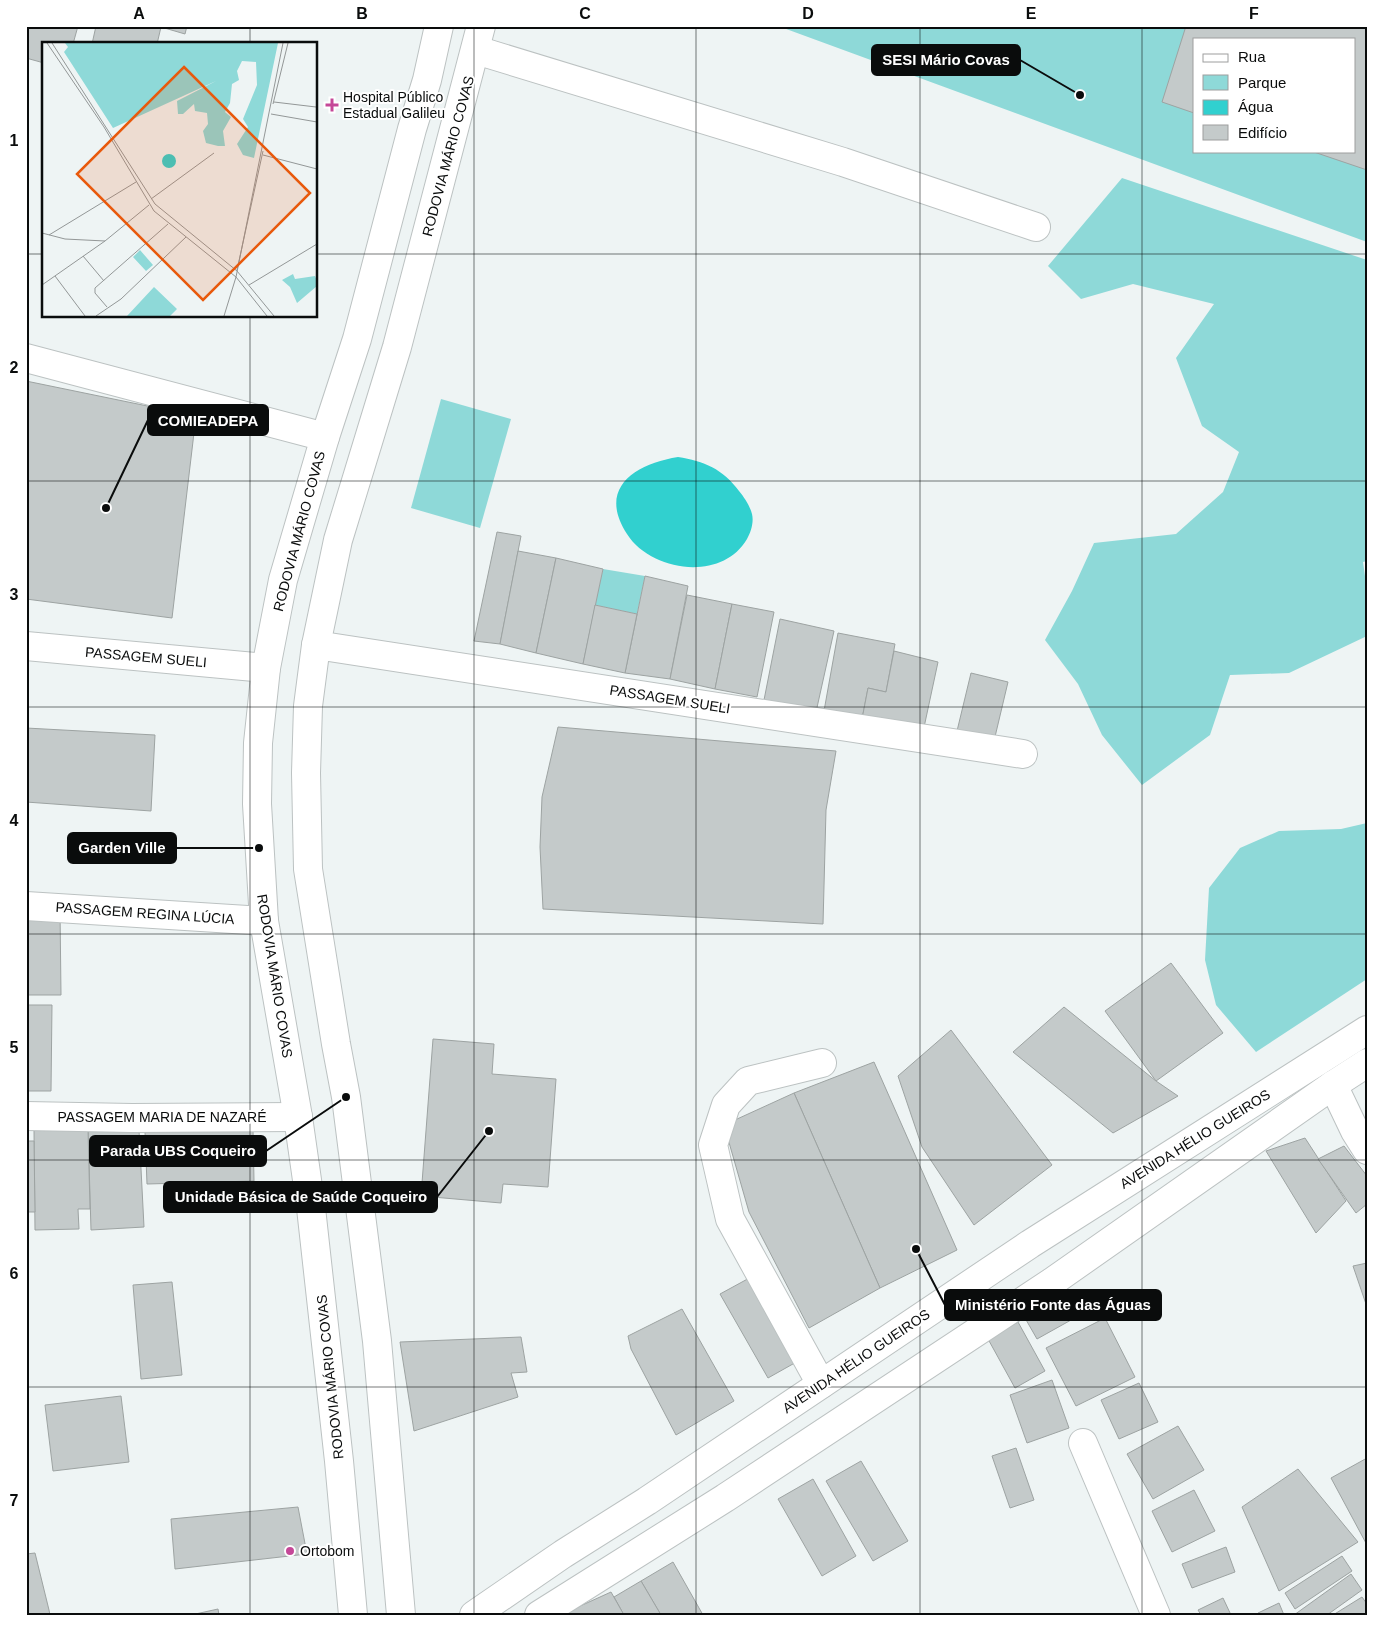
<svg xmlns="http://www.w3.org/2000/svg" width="1393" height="1641" font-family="Helvetica,sans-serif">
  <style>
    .green { fill: #8ed9d8; fill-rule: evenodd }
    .water { fill: #31d0cf }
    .building { fill: #c4caca; stroke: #9da3a2 }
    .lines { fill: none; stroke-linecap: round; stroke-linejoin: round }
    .minor-casing { stroke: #bcc2c2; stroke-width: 30 }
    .major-casing { stroke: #bcc2c2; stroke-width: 30 }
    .minor { stroke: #fff; stroke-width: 28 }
    .major { stroke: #fff; stroke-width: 28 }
    .grid { fill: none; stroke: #0a0c0c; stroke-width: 1; stroke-opacity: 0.55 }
    .poi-dot { fill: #c54898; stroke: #fff; stroke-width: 2 }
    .labels { text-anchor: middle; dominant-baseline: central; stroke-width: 4; stroke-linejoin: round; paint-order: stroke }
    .poi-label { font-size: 14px; fill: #0a0c0c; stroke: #fff; text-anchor: start }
    .street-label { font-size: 14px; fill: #0a0c0c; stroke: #fff }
    .inset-road { fill: none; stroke: #939797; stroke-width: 1 }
    .view { fill: #e8590c; fill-opacity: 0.15; stroke: #e8590c; stroke-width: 2.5 }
    .inset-edge { fill: none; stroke: #0a0c0c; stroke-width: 2.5 }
    .leader { fill: none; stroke: #0a0c0c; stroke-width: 2 }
    .callout-dot { fill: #0a0c0c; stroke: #fff; stroke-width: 2 }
    .callout { fill: #0a0c0c; stroke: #0a0c0c; stroke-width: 2 }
    .callout-label { font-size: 15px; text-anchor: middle; font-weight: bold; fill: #fff }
    .neatline { fill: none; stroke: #0a0c0c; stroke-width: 2 }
    .grid-label { font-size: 16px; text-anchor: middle; font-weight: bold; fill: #0a0c0c }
  </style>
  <rect width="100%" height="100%" fill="#eef4f4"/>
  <g class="green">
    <path d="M778,26h589v216zM1194,39h160v112h-160z"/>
    <polygon points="1122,178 1367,260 1367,561 1363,562 1367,590 1367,636 1289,673 1230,675 1210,735 1142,785 1102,735 1078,684 1045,640 1072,591 1094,543 1176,534 1223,492 1239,452 1202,426 1176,358 1214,304 1133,284 1081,299 1048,266"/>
    <polygon points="441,399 511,419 480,528 411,508"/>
    <polygon points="603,569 645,576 637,614 595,605"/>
    <polygon points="1367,823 1367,979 1256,1052 1216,1005 1205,960 1209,888 1240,848 1279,831 1341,829"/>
  </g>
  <path class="water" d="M678,457c26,4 45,12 61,34 5,6 11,15 13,23 2,8 -1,18 -5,25 -25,43 -96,33 -120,-5 -30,-46 8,-70 51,-77z"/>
  <g class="building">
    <polygon points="26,26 78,26 73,44 44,44 44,63 26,58"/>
    <polygon points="96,26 187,26 185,34 161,27 157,44 92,44"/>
    <polygon points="1186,26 1367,26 1367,170 1311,151 1354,151 1354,39 1194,39 1194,113 1162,102"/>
    <polygon points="26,381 196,416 172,618 26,599"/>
    <polygon points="497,532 521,536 500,644 474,641"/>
    <polygon points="518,551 556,558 536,653 500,644"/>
    <polygon points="556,558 603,569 583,664 536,653"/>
    <polygon points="645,576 688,586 670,679 625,673"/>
    <polygon points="687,595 732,604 715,689 670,679"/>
    <polygon points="732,604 774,612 757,697 715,689"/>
    <polygon points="595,605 637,614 625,673 583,664"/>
    <polygon points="780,619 834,631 816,712 764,700"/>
    <polygon points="838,633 895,644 886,692 868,688 862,719 824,711"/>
    <polygon points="894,651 938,662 923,732 862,719 868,688 886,692"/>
    <polygon points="971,673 1008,682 994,741 957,731"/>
    <polygon points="558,727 836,751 826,810 823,924 543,909 540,847 542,797"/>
    <polygon points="26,728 155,735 151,811 26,802"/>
    <polygon points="26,910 60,910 61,995 26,995"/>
    <polygon points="1171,963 1223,1033 1156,1081 1105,1011"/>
    <polygon points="26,1005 52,1005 51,1091 26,1091"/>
    <polygon points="1064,1007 1156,1081 1178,1096 1113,1133 1013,1052"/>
    <polygon points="951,1030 1052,1165 974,1225 922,1147 898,1076"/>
    <polygon points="433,1039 494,1044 492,1074 556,1079 548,1187 503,1184 501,1203 421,1196"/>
    <polygon points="874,1062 957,1250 880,1288 794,1093"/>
    <polygon points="794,1093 880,1288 809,1328 749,1212 724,1125"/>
    <polygon points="88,1129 139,1130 144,1227 91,1230"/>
    <polygon points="88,1129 90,1209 78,1209 79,1229 35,1230 34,1130"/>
    <polygon points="253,1129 254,1181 147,1184 145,1132"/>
    <polygon points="1305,1138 1346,1201 1316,1233 1266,1151"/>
    <polygon points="26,1141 34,1141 35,1212 26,1212"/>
    <polygon points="1344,1146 1367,1176 1367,1204 1356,1213 1318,1159"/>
    <polygon points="1367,1263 1367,1307 1353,1266"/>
    <polygon points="753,1276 800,1360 768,1378 720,1294"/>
    <polygon points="172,1282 182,1375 141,1379 133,1285"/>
    <polygon points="1068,1294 1080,1315 1037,1339 1025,1318"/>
    <polygon points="682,1309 734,1401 676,1435 631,1349 628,1336"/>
    <polygon points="1105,1318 1135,1377 1076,1406 1046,1348"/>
    <polygon points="1018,1322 1045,1371 1015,1388 988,1339"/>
    <polygon points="521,1337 527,1372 511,1373 518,1397 414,1431 400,1342"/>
    <polygon points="1052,1380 1069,1428 1027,1443 1010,1395"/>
    <polygon points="1139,1383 1158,1422 1119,1439 1101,1400"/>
    <polygon points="121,1396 129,1462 53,1471 45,1405"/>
    <polygon points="1178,1426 1204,1470 1153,1499 1127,1454"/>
    <polygon points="1016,1448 1034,1500 1010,1508 992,1456"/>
    <polygon points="1367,1458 1367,1545 1331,1478"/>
    <polygon points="861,1461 908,1541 873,1561 826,1481"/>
    <polygon points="1298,1469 1358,1542 1279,1591 1242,1507"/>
    <polygon points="813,1479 856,1556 822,1576 778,1499"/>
    <polygon points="1194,1490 1215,1531 1172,1552 1152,1511"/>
    <polygon points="298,1507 307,1554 175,1569 171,1519"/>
    <polygon points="1226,1547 1235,1572 1192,1588 1182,1564"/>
    <polygon points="35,1553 49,1610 50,1615 26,1615 26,1554"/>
    <polygon points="1342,1556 1352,1571 1295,1609 1285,1593"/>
    <polygon points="673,1562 703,1615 661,1615 641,1581"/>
    <polygon points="1351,1574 1362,1590 1327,1615 1294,1615"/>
    <polygon points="641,1581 661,1615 624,1615 614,1597"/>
    <polygon points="611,1592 624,1615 569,1615 567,1612"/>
    <polygon points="1362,1597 1367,1604 1367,1615 1333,1615"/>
    <polygon points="1223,1598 1231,1615 1201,1615 1198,1610"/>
    <polygon points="1279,1603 1284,1615 1259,1615 1258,1613"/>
    <polygon points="218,1609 219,1615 191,1615"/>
  </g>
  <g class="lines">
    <defs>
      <g id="minor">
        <polyline points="476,50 843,162 1036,227"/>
        <polyline points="26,358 325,437"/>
        <polyline points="316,645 1023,754"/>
        <polyline points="26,646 266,668"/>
        <polyline points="26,906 264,921"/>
        <polyline points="1333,1085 1355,1131 1367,1150"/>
        <polyline points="26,1116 132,1118 298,1117"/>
        <polyline points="821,1384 730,1219 713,1145 726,1105 748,1081 822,1063"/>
        <polyline points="1083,1443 1156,1615"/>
      </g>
      <g id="major">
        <polyline points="353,1615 339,1461 311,1208 298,1117 264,921 257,804 258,743 266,668 283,580 325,437 357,339 412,129 427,80 439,26"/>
        <polyline points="401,1615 377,1341 346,1097 336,1044 308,869 306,773 308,706 316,645 338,540 397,347 481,26"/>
        <polyline points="474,1615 563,1554 647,1501 1030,1244 1367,1030"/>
        <polyline points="539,1615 725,1498 1052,1282 1333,1085 1367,1063"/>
      </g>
    </defs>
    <use href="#minor" class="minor-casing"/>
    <use href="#major" class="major-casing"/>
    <use href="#minor" class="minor"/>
    <use href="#major" class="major"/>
  </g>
  <path class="grid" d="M250,26v18M474,26v1589M696,26v1589M920,26v1589M1142,26v1589M26,254h18M316,254h1051M250,316v1299M26,481h1341M26,707h1341M26,934h1341M26,1160h1341M26,1387h1341"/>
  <g class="poi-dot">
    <path d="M329.5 97.5h5v5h5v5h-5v5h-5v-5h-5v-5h5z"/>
    <circle cx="290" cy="1551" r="5"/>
  </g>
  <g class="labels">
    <g class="poi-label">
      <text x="343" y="97">Hospital Público<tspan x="343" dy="16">Estadual Galileu</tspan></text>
      <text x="300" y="1551">Ortobom</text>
    </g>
    <g class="street-label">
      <text transform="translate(448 156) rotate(-75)">RODOVIA MÁRIO COVAS</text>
      <text transform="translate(299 531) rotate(-75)">RODOVIA MÁRIO COVAS</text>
      <text transform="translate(146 657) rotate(5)">PASSAGEM SUELI</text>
      <text transform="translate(670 699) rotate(9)">PASSAGEM SUELI</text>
      <text transform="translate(145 913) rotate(4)">PASSAGEM REGINA LÚCIA</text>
      <text transform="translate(275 976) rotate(81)">RODOVIA MÁRIO COVAS</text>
      <text x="162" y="1117">PASSAGEM MARIA DE NAZARÉ</text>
      <text transform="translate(1195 1139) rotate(-32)">AVENIDA HÉLIO GUEIROS</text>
      <text transform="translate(856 1361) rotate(-34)">AVENIDA HÉLIO GUEIROS</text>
      <text transform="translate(330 1377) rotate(-96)">RODOVIA MÁRIO COVAS</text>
    </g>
  </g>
  <g transform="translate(42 42)">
    <rect width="275" height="275" fill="#eef4f4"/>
    <path d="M23,1h213l-24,115 -11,-3 -6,-11 11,-17 -5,-8 14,-34 -1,-23 -14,-1 -5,10 2,9 -7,4 -2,19 -5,9 6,5 -8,14 2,15h-7l-12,-3 -3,-12 5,-7 -1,-11 -12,-2 -1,-7 -11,10h-5l-1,-13 39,-20 -103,47 -49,-76 4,-5zM98,208l13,15 -7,6 -13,-14zM251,232l2,5 20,-3 2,5v5l-20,17 -7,-16 -8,-7zM112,245l23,22 -7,7h-43z" fill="#8ed9d8"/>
    <path d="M120 119a7 7 0 1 1 14 0a7 7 0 1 1-14 0Z" fill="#31d0cf"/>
    <path class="inset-road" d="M5,1l57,84 50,84 82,66 31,39M10,1l103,161 82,67 37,45M232,60l42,5M231,62l15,-61M229,72l46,8M221,113l54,14M109,157l63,-46M0,191l23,6 40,2M7,193l87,-53M41,214l21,25M195,228l26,-119M13,234l30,40M0,243l63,-44 44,-36M207,243l68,-41M65,265l-12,-14v-5l73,-64M54,274l25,-17 65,-62M182,274l12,-39 47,-234"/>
    <path class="view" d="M142,25l126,126 -107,107 -126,-126z"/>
    <rect width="275" height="275" class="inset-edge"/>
  </g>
  <path class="leader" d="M1080 95L1020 60M106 508L148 420M259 848L176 848M346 1097L266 1151M489 1131L437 1197M916 1249L945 1305"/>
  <g class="callout-dot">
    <circle cx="1080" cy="95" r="5"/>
    <circle cx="106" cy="508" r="5"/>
    <circle cx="259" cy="848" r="5"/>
    <circle cx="346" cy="1097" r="5"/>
    <circle cx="489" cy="1131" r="5"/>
    <circle cx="916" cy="1249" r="5"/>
  </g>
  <g class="callout">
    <rect x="872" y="45" width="148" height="30" rx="5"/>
    <rect x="148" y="405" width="120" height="30" rx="5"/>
    <rect x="68" y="833" width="108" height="30" rx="5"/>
    <rect x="90" y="1136" width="176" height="30" rx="5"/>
    <rect x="164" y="1182" width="273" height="30" rx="5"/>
    <rect x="945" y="1290" width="216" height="30" rx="5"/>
  </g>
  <g class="callout-label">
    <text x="946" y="65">SESI Mário Covas</text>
    <text x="208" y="426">COMIEADEPA</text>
    <text x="122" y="853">Garden Ville</text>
    <text x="178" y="1156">Parada UBS Coqueiro</text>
    <text x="301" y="1202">Unidade Básica de Saúde Coqueiro</text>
    <text x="1053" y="1310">Ministério Fonte das Águas</text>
  </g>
  <rect width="1393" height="1641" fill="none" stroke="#ffffff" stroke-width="55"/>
  <rect x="1193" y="38" width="162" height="115" fill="#ffffff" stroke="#9d9e9e"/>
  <rect x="1203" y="54" width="25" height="8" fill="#ffffff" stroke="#9d9e9e"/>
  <text x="1238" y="62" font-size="15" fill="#0a0c0c">Rua</text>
  <rect x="1203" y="75" width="25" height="15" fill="#8ed9d8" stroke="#9d9e9e"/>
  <text x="1238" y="88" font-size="15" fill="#0a0c0c">Parque</text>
  <rect x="1203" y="100" width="25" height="15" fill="#31d0cf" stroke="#9d9e9e"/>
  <text x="1238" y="112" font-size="15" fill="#0a0c0c">Água</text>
  <rect x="1203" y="125" width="25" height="15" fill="#c4caca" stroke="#9d9e9e"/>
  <text x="1238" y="138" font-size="15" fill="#0a0c0c">Edifício</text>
  <rect x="28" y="28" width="1338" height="1586" class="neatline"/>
  <g class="grid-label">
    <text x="139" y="19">A</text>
    <text x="362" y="19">B</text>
    <text x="585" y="19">C</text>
    <text x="808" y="19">D</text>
    <text x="1031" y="19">E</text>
    <text x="1254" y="19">F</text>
    <text x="14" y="146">1</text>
    <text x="14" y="373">2</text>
    <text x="14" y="600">3</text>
    <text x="14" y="826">4</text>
    <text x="14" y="1053">5</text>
    <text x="14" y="1279">6</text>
    <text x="14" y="1506">7</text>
  </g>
</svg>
